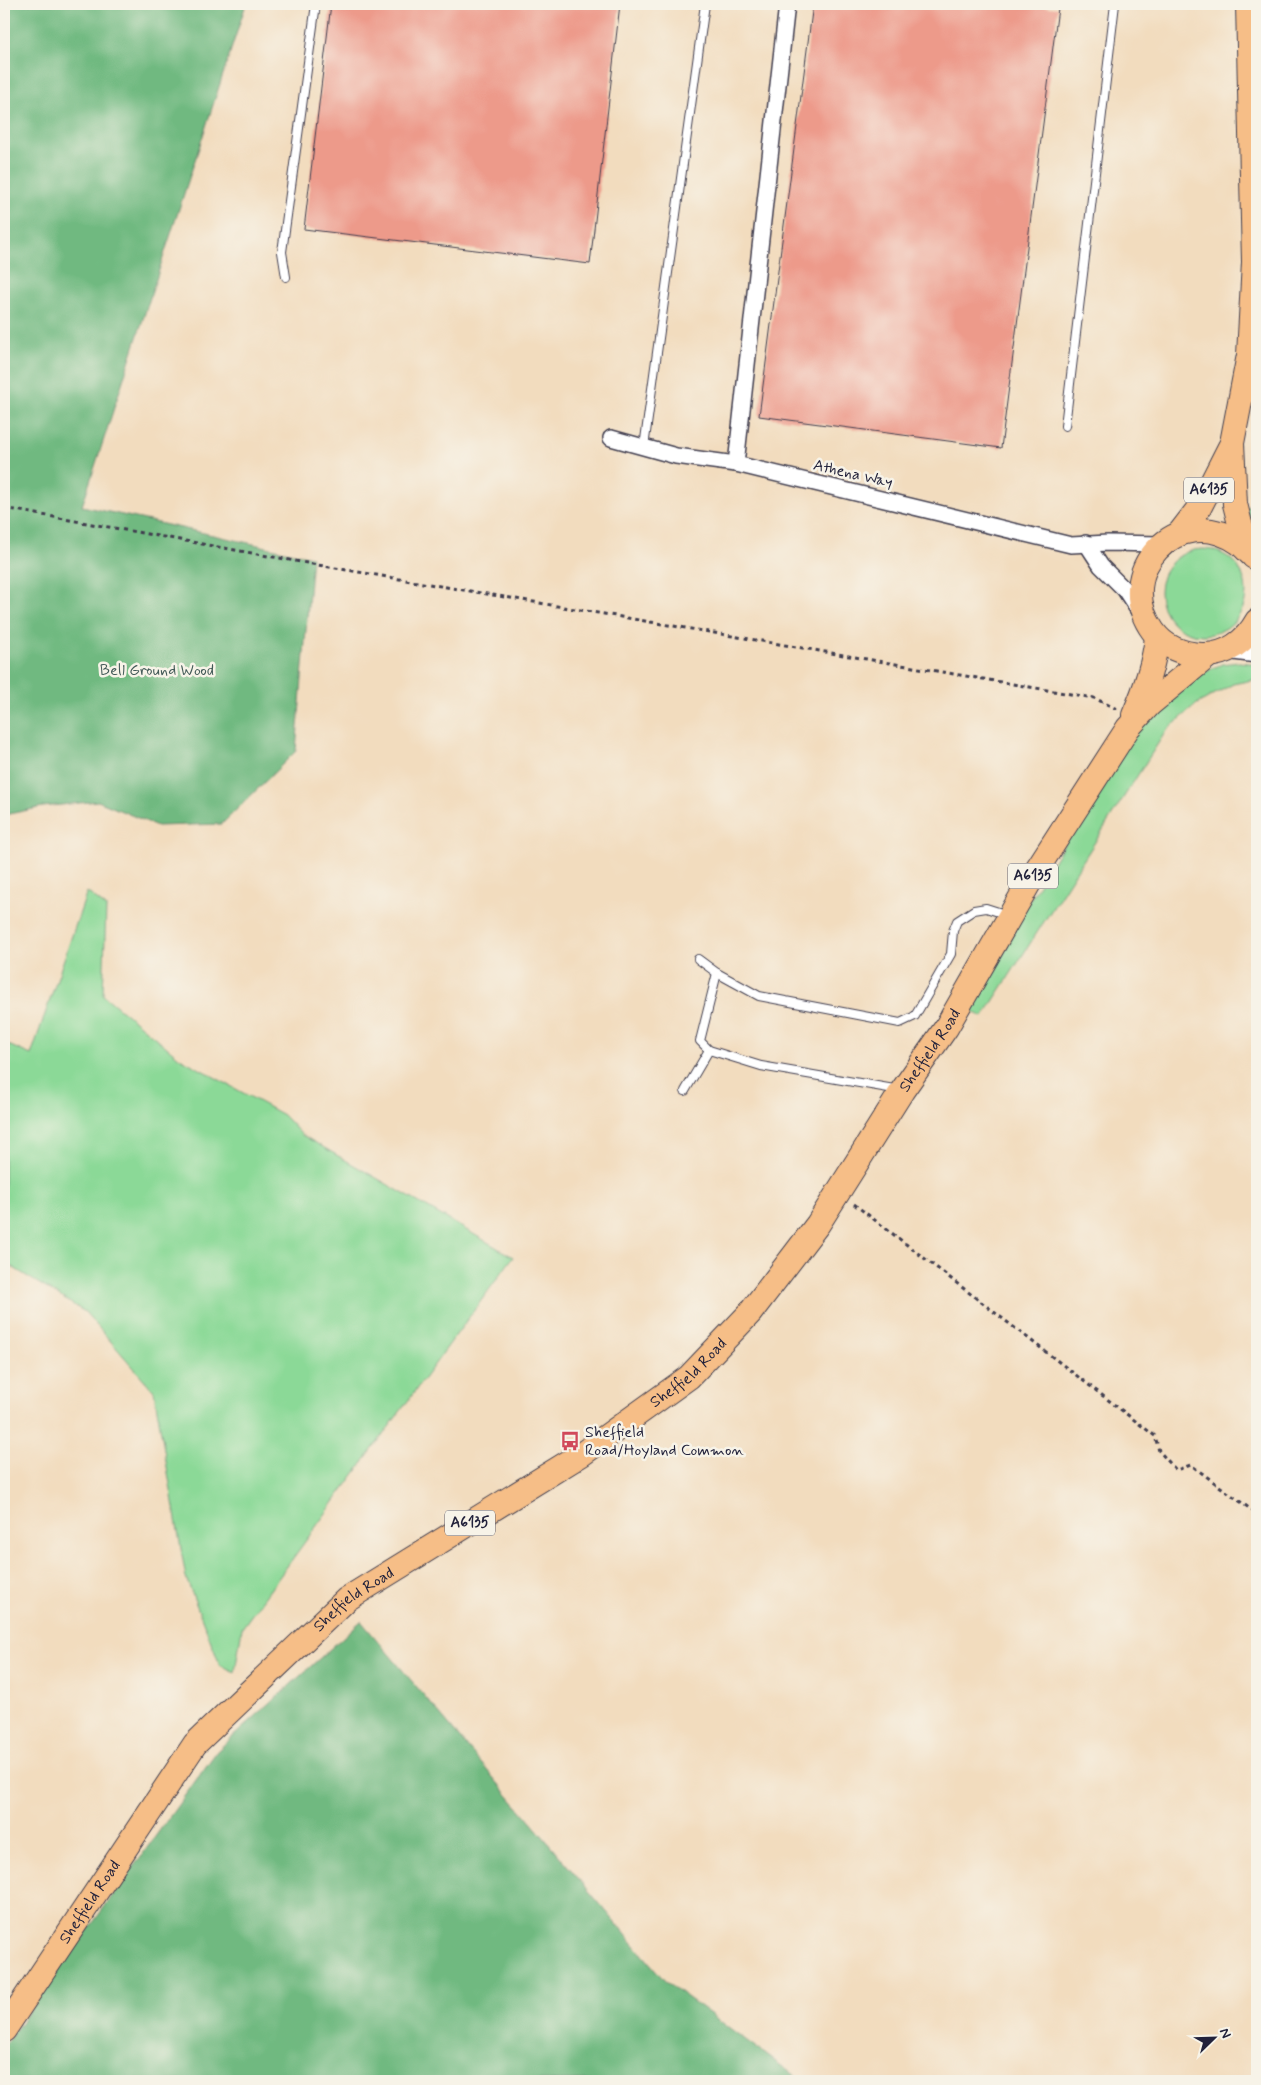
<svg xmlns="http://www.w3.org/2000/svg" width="1261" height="2085" font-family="Mynerve,sans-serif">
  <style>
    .green { fill: #8bd997; stroke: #567e69 }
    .forest { fill: #70b980; stroke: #496e5e }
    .building { fill: #ed9a8a }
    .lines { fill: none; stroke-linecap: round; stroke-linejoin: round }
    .lane-casing { stroke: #413e4f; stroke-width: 10 }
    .street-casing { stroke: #413e4f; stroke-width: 18 }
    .primary-casing { stroke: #413e4f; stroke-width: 26 }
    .path { stroke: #413e4f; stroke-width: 3; stroke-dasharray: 4 4; stroke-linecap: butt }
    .lane { stroke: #fff; stroke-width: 8 }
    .street { stroke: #fff; stroke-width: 15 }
    .primary { stroke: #f6be87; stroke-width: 24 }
    .labels { text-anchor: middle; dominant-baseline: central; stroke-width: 5; stroke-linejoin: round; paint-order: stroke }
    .shield { fill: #f7f3e8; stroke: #62616f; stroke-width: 1 }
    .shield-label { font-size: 15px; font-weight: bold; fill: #22223b }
    .street-label { font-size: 16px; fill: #22223b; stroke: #f7f3e8 }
    .park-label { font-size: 16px; fill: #425957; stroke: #f7f3e8 }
    .poi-label { font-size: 16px; fill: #22223b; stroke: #f7f3e8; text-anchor: start }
  </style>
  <rect width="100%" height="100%" fill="#f7f3e8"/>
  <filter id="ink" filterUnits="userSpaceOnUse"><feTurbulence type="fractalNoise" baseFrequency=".02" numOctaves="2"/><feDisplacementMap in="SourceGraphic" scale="10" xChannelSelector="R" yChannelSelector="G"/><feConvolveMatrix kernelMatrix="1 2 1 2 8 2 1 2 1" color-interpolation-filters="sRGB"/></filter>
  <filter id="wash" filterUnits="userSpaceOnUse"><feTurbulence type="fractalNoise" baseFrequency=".0096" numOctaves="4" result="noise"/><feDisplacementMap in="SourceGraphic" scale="20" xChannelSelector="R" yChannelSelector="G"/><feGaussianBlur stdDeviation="1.12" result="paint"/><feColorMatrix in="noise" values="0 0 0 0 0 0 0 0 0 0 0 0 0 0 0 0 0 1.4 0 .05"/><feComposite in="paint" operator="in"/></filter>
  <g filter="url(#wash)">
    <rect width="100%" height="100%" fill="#f2dcbe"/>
    <g class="green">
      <polygon points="1257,429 1257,539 1246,508 1252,505 1251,482"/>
      <circle cx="1203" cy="592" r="43"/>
      <polygon points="1239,662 1257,664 1257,679 1233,684 1197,704 1166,731 983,1017 968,1010 1027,904 1139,724 1205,672 1222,664"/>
      <polygon points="87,892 106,907 103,995 180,1058 283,1115 302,1135 513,1257 242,1628 235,1672 220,1665 186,1578 154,1391 85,1312 4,1262 4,1043 31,1055"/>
    </g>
    <g class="forest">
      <polygon points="4,4 246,4 82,506 312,557 296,751 222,824 157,826 98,801 43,807 4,815"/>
      <polygon points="361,1621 665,1981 802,2081 4,2081 4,2046 217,1751"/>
    </g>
    <g id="blocks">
      <g class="building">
        <polygon points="331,4 620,4 590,264 304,229"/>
        <polygon points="813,4 1025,4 1058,8 1001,448 759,416"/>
      </g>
    </g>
  </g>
  <g filter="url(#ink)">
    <use href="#blocks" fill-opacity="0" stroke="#413e4f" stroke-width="1"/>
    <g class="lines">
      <defs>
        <g id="lane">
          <polyline points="286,277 282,252 316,4"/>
          <polyline points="1065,426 1115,4"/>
          <polyline points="644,447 705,4"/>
          <polyline points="698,959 717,973 759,996 900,1023 915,1016 951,954 953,931 957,921 974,910 986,908 1008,915"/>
          <polyline points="717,973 700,1041 709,1050 761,1066 900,1090"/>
          <polyline points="685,1091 709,1050"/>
        </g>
        <g id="street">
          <polyline points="611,438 676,456 736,464 1071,545 1108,543 1161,544"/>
          <polyline points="736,464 787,4"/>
          <polyline points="1086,543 1101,566 1125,590 1140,613"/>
          <polyline points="1226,651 1257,655"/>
        </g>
        <g id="primary">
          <polyline points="1248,4 1254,262 1249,355 1232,443 1235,504 1240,524 1254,557"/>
          <polyline points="1179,534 1199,508 1230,447"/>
          <path d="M1252,555c-5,-4 -9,-10 -14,-13 -60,-41 -127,31 -85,89 11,16 30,23 49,24 24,1 44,-14 55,-34"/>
          <path d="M1134,715c11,-25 20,-50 23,-78"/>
          <path id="s1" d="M4,2030l191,-286 152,-145 235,-145 107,-77 61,-64 68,-89 84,-133 44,-63 91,-159 91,-141 22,-24 59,-49"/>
        </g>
      </defs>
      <use href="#lane" class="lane-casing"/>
      <use href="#street" class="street-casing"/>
      <use href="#primary" class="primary-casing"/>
      <g class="path">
        <polyline points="4,508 312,564 1094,698 1117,709"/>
        <polyline points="854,1204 1155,1436 1159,1451 1176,1470 1191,1465 1257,1514"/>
      </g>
      <use href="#lane" class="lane"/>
      <use href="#street" class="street"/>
      <use href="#primary" class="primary"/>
    </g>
  </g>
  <defs>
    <symbol id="bus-bare" viewBox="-9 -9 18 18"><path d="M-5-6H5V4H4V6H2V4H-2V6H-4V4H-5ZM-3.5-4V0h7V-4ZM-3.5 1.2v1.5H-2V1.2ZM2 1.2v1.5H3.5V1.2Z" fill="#d1495b" stroke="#f7f3e8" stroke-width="2.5" paint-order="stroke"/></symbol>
  </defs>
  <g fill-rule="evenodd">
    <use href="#bus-bare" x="556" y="1427" width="28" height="28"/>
  </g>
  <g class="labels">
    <g class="shield">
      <rect x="1184" y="477.5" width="50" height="25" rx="4"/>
      <rect x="1008" y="863.5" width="50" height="25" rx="4"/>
      <rect x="445" y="1510.5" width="50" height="25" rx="4"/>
    </g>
    <g class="shield-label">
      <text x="1209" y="490">A6135</text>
      <text x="1033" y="876">A6135</text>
      <text x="470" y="1523">A6135</text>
    </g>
    <g class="street-label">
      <text transform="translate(853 474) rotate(13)">Athena Way</text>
      <text stroke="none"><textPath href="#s1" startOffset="1369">Sheffield Road</textPath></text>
      <text stroke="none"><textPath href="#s1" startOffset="964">Sheffield Road</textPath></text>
      <text stroke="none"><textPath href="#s1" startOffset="559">Sheffield Road</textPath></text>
      <text stroke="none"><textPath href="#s1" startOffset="154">Sheffield Road</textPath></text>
    </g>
    <g class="park-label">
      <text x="157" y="670">Bell Ground Wood</text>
    </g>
    <g class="poi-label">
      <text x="585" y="1432">Sheffield<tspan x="585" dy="18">Road/Hoyland Common</tspan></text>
    </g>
  </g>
  <rect width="1261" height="2085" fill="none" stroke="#f7f3e8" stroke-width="20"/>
  <g transform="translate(1214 2038) rotate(67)" stroke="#f7f3e8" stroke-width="4" paint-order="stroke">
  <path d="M0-4L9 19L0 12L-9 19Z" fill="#22223b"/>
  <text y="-8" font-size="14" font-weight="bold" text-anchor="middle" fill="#22223b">N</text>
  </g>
</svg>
